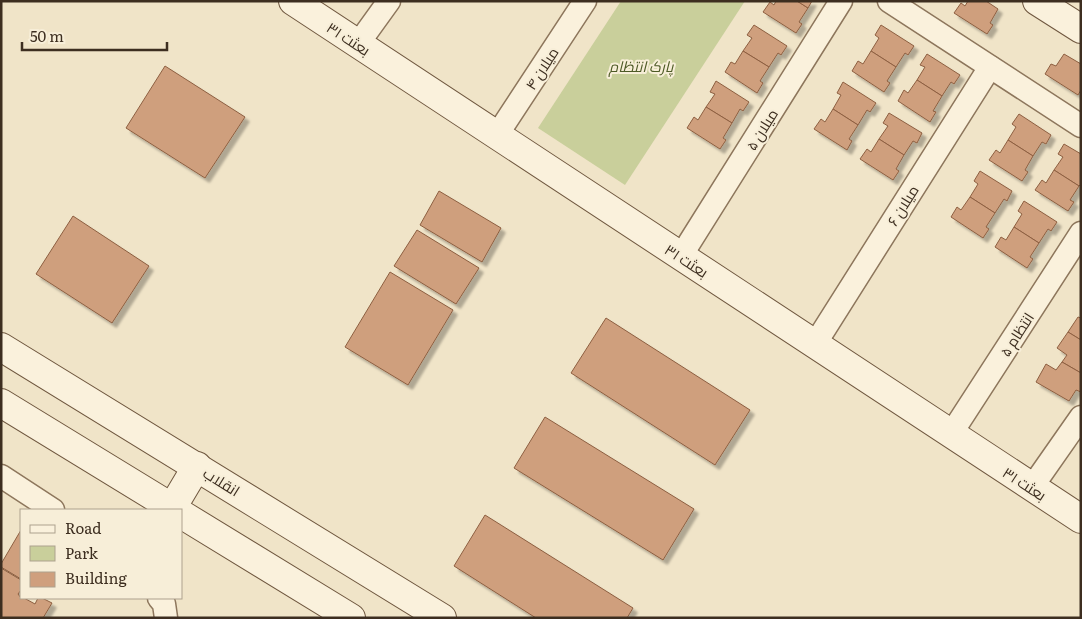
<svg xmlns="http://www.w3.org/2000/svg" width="1082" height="619" font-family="Literata,Cairo,serif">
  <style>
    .green { fill: #c9cf9b }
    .building { fill: #cf9f7d; stroke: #8d5f41; filter: url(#shadow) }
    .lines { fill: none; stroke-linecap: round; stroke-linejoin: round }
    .street-casing { stroke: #8d765c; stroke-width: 25 }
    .secondary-casing { stroke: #6f573f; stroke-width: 30 }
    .street { stroke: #faf1dc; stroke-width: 22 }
    .secondary { stroke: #faf1dc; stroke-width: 28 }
    .labels { text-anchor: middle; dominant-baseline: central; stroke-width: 4; stroke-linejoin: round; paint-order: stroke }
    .street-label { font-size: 15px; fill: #3d2e20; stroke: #f7eed8 }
    .park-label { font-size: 15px; font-style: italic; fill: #4d5a26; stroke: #f7eed8 }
  </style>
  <defs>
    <filter id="shadow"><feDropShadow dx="4.5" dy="4.5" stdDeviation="1" flood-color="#0004"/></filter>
  </defs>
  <rect width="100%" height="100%" fill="#f0e4c8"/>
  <polygon class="green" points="621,1 745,1 625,185 538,128"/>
  <g class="building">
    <polygon points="776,1 797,1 808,8 799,22 802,24 796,33 763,12 770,2 774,5"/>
    <polygon points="797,1 812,1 808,8"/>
    <polygon points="968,1 986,1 998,9 990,23 993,25 987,34 954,13 961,3 965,6"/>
    <polygon points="754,25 787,46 781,55 778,53 769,67 743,51 752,38 747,35"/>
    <polygon points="881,25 914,46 908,55 905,53 896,67 871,51 879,38 875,35"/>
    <polygon points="743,51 769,67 760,81 763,83 757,93 725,72 731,62 735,64"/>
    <polygon points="871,51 896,67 887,81 890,83 884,92 852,71 858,61 863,64"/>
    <polygon points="927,54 960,75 954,84 951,82 942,96 917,80 925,67 920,65"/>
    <polygon points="1064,54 1081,64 1081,90 1078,95 1045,74 1051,64 1056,66"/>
    <polygon points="165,66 245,117 205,178 126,128"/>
    <polygon points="917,80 942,96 933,111 936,112 930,122 898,101 904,90 908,93"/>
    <polygon points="716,81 749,102 743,111 740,109 732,123 706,107 715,94 710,92"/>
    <polygon points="843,82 876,103 870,112 867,110 858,125 833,109 841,95 837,93"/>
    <polygon points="706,107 732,123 723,138 726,140 720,149 687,128 694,117 698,120"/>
    <polygon points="833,109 858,125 849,139 852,141 847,150 814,129 821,119 825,122"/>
    <polygon points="889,113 922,133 917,143 913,141 904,155 879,139 888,126 883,123"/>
    <polygon points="1019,114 1051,135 1046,144 1042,142 1033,156 1008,140 1016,127 1012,124"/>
    <polygon points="879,139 904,155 896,169 899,171 893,180 860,159 867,149 871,152"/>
    <polygon points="1008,140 1033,156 1025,170 1028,172 1022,181 989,160 996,150 1000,153"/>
    <polygon points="1064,144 1081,154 1081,184 1079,186 1054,170 1063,157 1058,154"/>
    <polygon points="1054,170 1079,186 1070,200 1074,202 1068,211 1035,190 1042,180 1046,183"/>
    <polygon points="980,171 1012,191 1007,201 1004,199 995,213 970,197 978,184 974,181"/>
    <polygon points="439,191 501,228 482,262 420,225"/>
    <polygon points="970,197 995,213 986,227 989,229 983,238 951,217 957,207 961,210"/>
    <polygon points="1024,201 1057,222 1051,231 1048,229 1039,243 1014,227 1022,214 1018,211"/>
    <polygon points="73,216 149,266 112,323 36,274"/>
    <polygon points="1014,227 1039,243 1030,257 1033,259 1027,268 995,247 1001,237 1006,240"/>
    <polygon points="417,230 479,268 456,304 394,266"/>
    <polygon points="390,272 453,310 408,385 345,347"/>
    <polygon points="1078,317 1081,318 1081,340 1068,332"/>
    <polygon points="606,318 750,410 715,465 571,373"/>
    <polygon points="1068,332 1081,340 1081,373 1062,362 1067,355 1057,348"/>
    <polygon points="1062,362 1081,373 1081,392 1076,390 1069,401 1036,382 1046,364 1056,370"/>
    <polygon points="545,417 694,509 663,560 514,468"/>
    <polygon points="485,515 633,608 627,618 536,618 454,566"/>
    <polygon points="21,530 21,579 1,567 1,564"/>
    <polygon points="1,568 21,580 21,590 18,594 21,598 24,598 35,604 38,598 42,598 52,603 43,618 1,618"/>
  </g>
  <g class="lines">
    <defs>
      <g id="street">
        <polyline points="889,1 1081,126"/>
        <polyline points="358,44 389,1"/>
        <polyline points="497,135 585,1"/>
        <polyline points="681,256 841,1"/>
        <polyline points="815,344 990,67"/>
        <polyline points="951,434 1081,233"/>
        <polyline points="1,476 53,510"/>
        <polyline points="1032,487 1081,417"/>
        <polyline points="159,598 164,604 166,618"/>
      </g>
      <g id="secondary">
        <polyline points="293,1 1081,519"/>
        <polyline points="1037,1 1081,29"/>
        <polyline points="1,347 442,618"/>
        <polyline points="1,403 176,510"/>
        <polyline points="172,508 197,466"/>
        <polyline points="181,514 351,618"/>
      </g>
    </defs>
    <use href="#street" class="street-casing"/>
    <use href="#secondary" class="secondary-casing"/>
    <use href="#street" class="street"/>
    <use href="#secondary" class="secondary"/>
  </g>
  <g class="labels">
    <g class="street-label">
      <text transform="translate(349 38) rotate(33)">بعثت ۳۱</text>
      <text transform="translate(541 68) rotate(-57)">میلان ۴</text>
      <text transform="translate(761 129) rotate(-58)">میلان ۵</text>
      <text transform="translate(902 205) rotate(-58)">میلان ۶</text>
      <text transform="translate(687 260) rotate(33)">بعثت ۳۱</text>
      <text transform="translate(1016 334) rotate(-57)">انتظام ۵</text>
      <text transform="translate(222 481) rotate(32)">انقلاب</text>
      <text transform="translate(1025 483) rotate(33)">بعثت ۳۱</text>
    </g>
    <g class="park-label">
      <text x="641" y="65">پارک انتظام</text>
    </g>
  </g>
  <rect width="1082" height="619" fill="none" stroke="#3d2e20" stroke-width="5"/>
  <rect x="20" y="509" width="162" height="90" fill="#f7eed8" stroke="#ada18e"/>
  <rect x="30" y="525" width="25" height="8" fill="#faf1dc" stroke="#ada18e"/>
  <text x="65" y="534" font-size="15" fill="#3d2e20">Road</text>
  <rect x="30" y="546" width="25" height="15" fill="#c9cf9b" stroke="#ada18e"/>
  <text x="65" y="559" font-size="15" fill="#3d2e20">Park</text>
  <rect x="30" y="572" width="25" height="15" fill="#cf9f7d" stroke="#ada18e"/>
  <text x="65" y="584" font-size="15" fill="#3d2e20">Building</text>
  <path d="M22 42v8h145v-8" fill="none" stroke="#3d2e20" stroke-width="2.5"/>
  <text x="30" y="42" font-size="15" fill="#3d2e20" stroke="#f7eed8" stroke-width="4" paint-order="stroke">50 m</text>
</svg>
